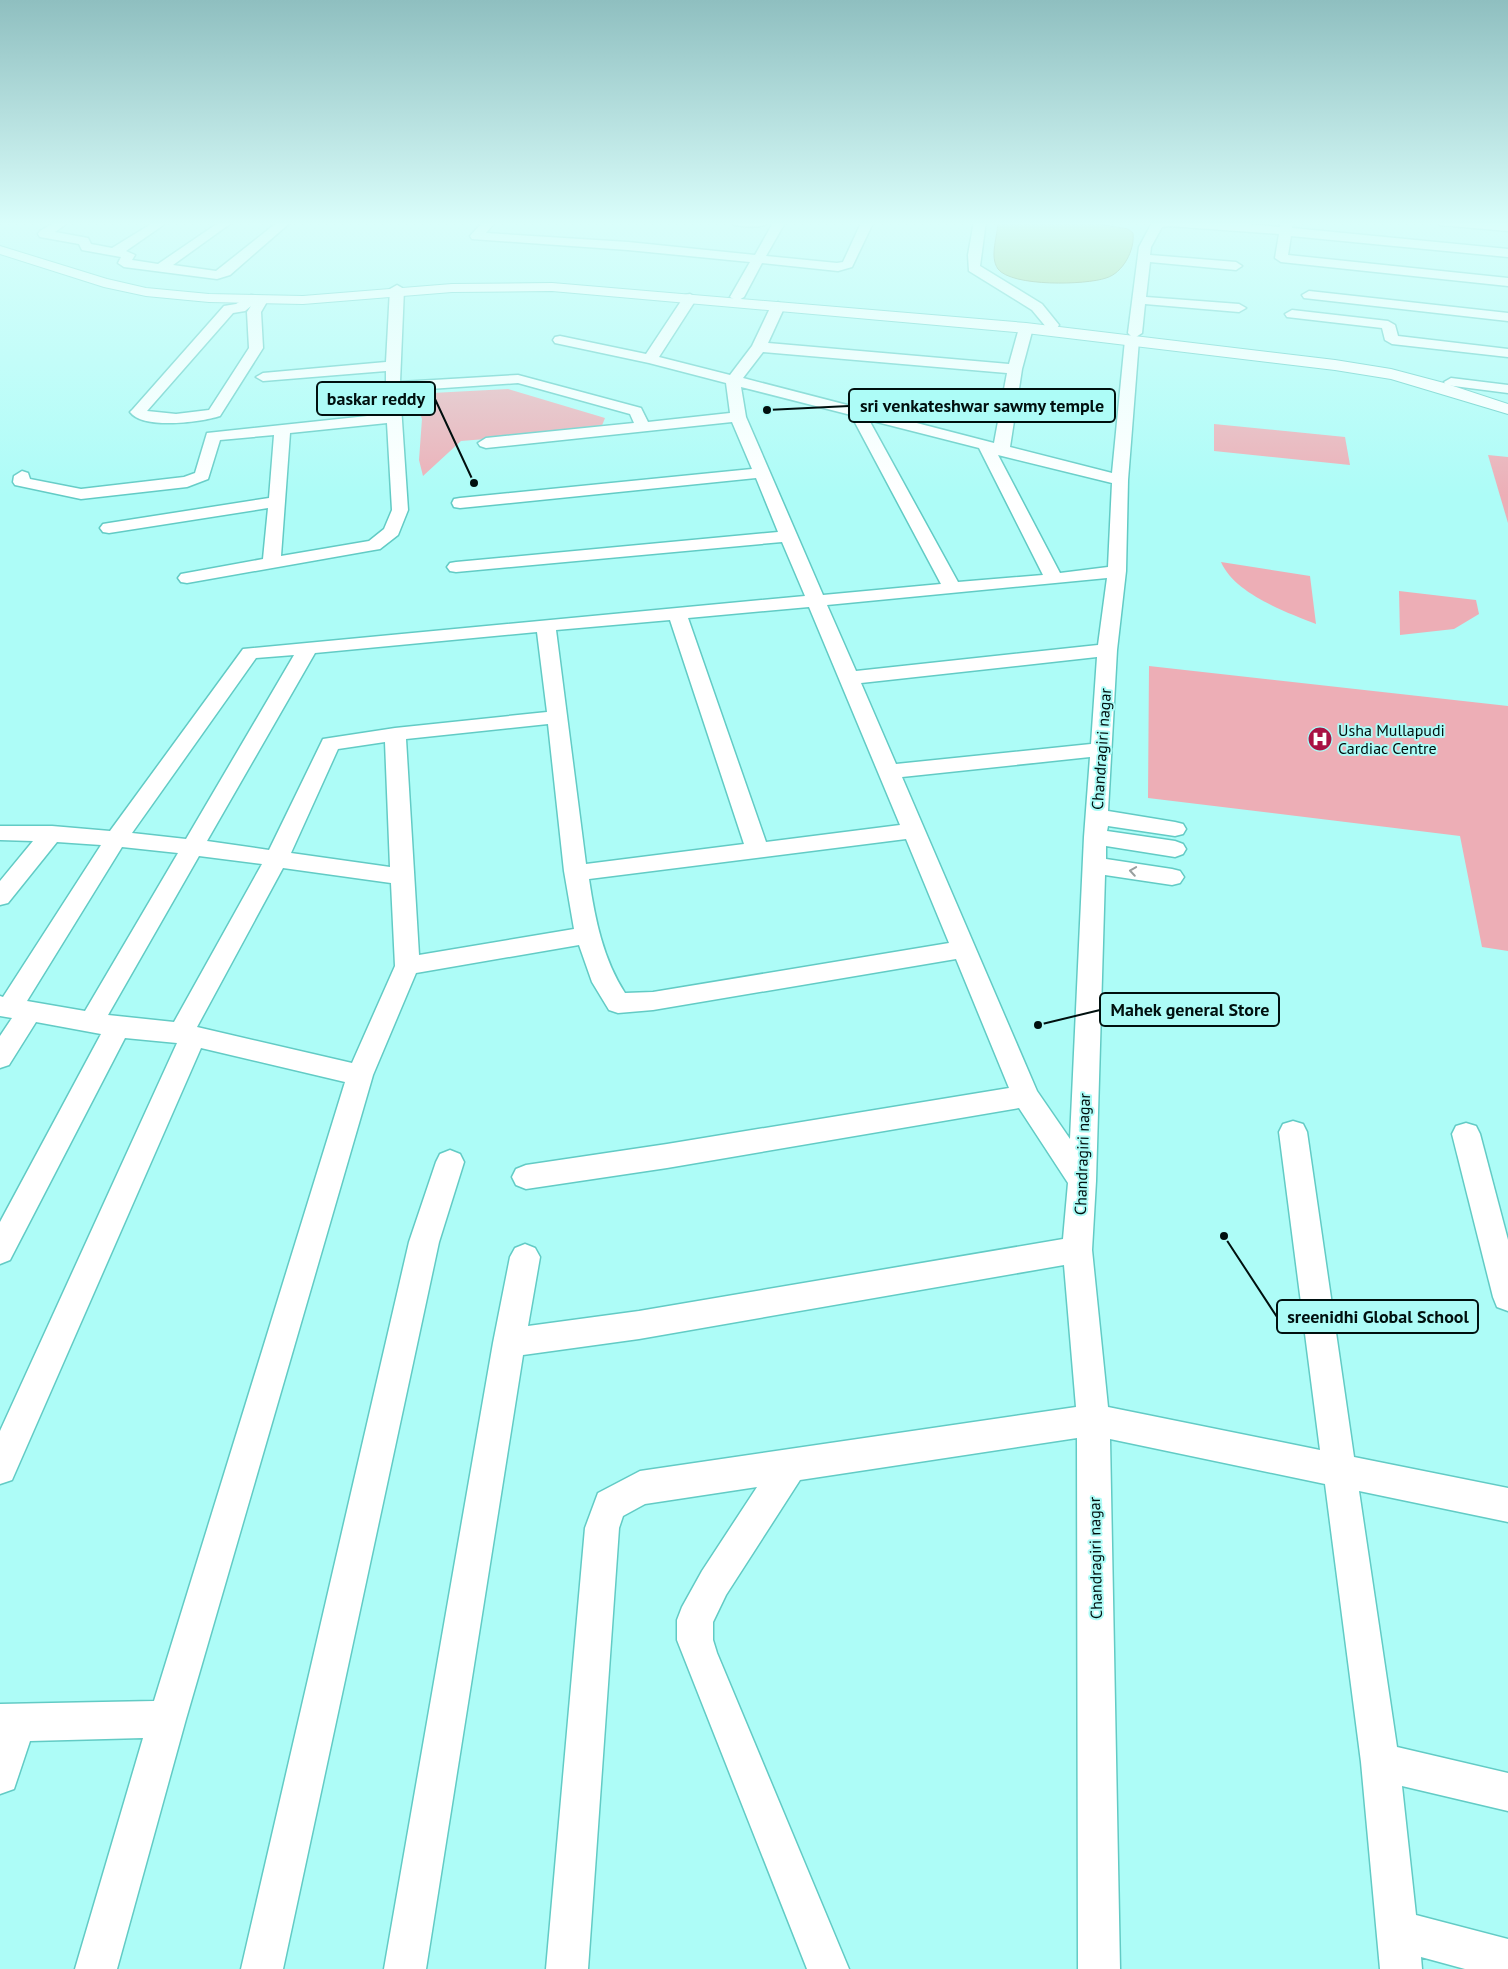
<svg xmlns="http://www.w3.org/2000/svg" width="1508" height="1969" font-family="'PT Sans',sans-serif">
  <style>
    .green { fill: #edaeb6 }
    .water { fill: #a9cf84; stroke: #769661 }
    .lines { fill: none; stroke-linecap: round; stroke-linejoin: round }
    .minor-casing { stroke: #62cbc5; stroke-width: 3 }
    .secondary-casing { stroke: #62cbc5; stroke-width: 2 }
    .minor { fill: #fff; fill-rule: evenodd }
    .secondary { fill: #fff; fill-rule: evenodd }
    .oneway { stroke: #999f9f }
    .labels { text-anchor: middle; dominant-baseline: central; stroke-width: 4; stroke-linejoin: round; paint-order: stroke }
    .poi-label { font-size: 16px; fill: #00100f; stroke: #adfcf7; text-anchor: start }
    .street-label { font-size: 16px; fill: #00100f; stroke: #adfcf7 }
    .leader { fill: none; stroke: #00100f; stroke-width: 2 }
    .callout-dot { fill: #00100f; stroke: #adfcf7; stroke-width: 2 }
    .callout { fill: #adfcf7; stroke: #00100f; stroke-width: 2 }
    .callout-label { font-size: 18px; text-anchor: middle; font-weight: bold; fill: #00100f }
  </style>
  <rect width="100%" height="100%" fill="#adfcf7"/>
  <g class="green">
    <polygon points="508,389 605,418 601,428 559,433 461,441 423,476 419,460 422,419 413,394"/>
    <polygon points="1214,424 1345,437 1350,465 1214,451"/>
    <polygon points="1488,455 1508,457 1508,523"/>
    <path d="M1221,562l89,14 6,48c-30,-12 -81,-30 -95,-62z"/>
    <polygon points="1399,591 1476,600 1479,614 1454,629 1400,635"/>
    <polygon points="1149,666 1508,706 1508,951 1482,947 1460,836 1148,798"/>
  </g>
  <path class="water" d="M998,221h82l48,8 5,4c2,17 -10,40 -27,45 -20,7 -94,9 -108,-9 -9,-13 0,-33 0,-48z"/>
  <g class="lines">
    <defs>
      <g id="minor">
        <polygon points="57,221 70,221 55,232 88,238 91,244 112,248 156,221 169,221 126,251 135,255 132,260 158,264 221,221 234,221 173,265 216,271 279,221 292,221 230,275 217,279 124,267 118,263 121,257 82,250 79,244 40,237 38,234 40,231"/>
        <polygon points="484,221 496,221 486,233 628,242 755,255 774,221 786,221 766,256 837,263 843,262 862,221 874,221 852,267 838,271 762,263 744,297 737,301 730,297 750,262 628,250 472,239 470,236"/>
        <path d="M727,221h39l2,2c-7,6 -34,4 -41,-2z"/>
        <polygon points="974,221 986,221 980,266 1042,304 1059,325 1057,328 1047,328 1032,310 969,271 968,255"/>
        <path d="M1153,221h64l63,6 1,-6h12l-1,7 216,21v8l-217,-21 -3,19 220,23v8l-227,-24 -6,-4 4,-24 -110,-8 -7,1 -11,20 -1,8 86,7 6,4 -6,4 -86,-8 -4,35 93,7 7,4 -7,4 -94,-8 -3,29 -6,4 3,3 -11,140 -2,91 -9,79 -9,161 67,11 8,2 3,5 -3,5 -8,2 -67,-10 -1,5 68,10 8,3 3,5 -3,5 -8,3 -69,-11v13l66,10 8,2 4,6 -4,6 -8,2 -67,-10 -9,306 -4,69 16,157 212,43 -41,-318 4,-8 10,-3 10,3 4,8 47,325 154,31v34l-149,-31 38,256 111,26v38l-106,-25 14,129 92,24v30h-43l-44,-12 1,12h-42l-19,-207 -36,-278 -215,-45 10,530h-42l-1,-531 -277,42 -74,115 -13,27v18l4,13 132,316h-42l-130,-329v-20l5,-13 20,-36 55,-84 -112,17 -22,12 -4,12 -31,441h-42l39,-441 13,-35 42,-22 436,-64 -12,-142 -425,74 -116,16 -97,614h-42l109,-626 17,-86 5,-9 10,-4 10,4 5,9 -12,69 111,-15 424,-72 5,-56 -49,-75 -352,60 -141,21 -10,-4 -4,-8 4,-8 10,-4 141,-21 342,-56 -53,-129 -303,51 -35,3 -9,-3 -17,-28 -13,-37 -163,28 -43,102 -187,644 -69,250h-42l68,-231 -113,3 -16,48 -14,5v-90l154,-3 191,-619 -144,-34 -189,432 -12,4v-53l177,-388 -52,-5 -115,222 -10,4v-42l101,-188 -65,-12 -27,43 -9,3v-32l12,-18 -12,-2v-20l3,1 98,-152 -44,-3 -49,61 -8,2v-24l33,-40 -33,-1v-14h52l58,5 133,-182 562,-53 -23,-54 -326,30 -6,-1 -3,-4 3,-4 6,-1 322,-30 -22,-54 -296,30 -6,-1 -2,-4 2,-4 6,-1 292,-29 -20,-47 -246,26 -6,-2 -2,-3 8,-5 148,-15 -4,-9 -112,-31 -118,8 8,119 -10,25 -18,14 -6,1 -187,33 -6,-1 -3,-4 3,-4 82,-15 5,-51 -159,25 -6,-1 -3,-4 3,-4 6,-1 160,-25 5,-63 -54,5 -12,39 -21,8 -106,12 -66,-14 -2,-3 1,-6 8,-5 6,2 2,6 51,10 103,-12 11,-4 12,-40 179,-19v-43l-123,10 -7,-4 7,-4 123,-11 4,-73 7,-4 7,4 -4,93 118,-7 123,33 7,14 82,-9 -4,-30 -77,-20 -94,-20 -2,-3 2,-3 5,-1 86,18 39,-59 5,-1 7,4 -38,59 71,18 22,-29 19,-40 7,-4 7,4 -17,37 241,21 10,-36 7,-4 5,1 2,3 -11,41 -12,78 102,26 13,-133 6,-4 -3,-3 11,-86zM763,352l244,21 -13,70 -251,-65zM741,387l110,28 90,169 -118,11 -77,-178zM869,420l110,28 64,127 -85,7zM387,423l5,87 -8,19 -15,12 -88,15 9,-123zM998,455l114,28 -4,84 -48,6zM1107,578l-9,67 -242,26 -29,-66zM809,607l91,218 -134,17 -78,-224zM670,620l74,224 -158,20 -30,-234zM537,632l10,80 -152,16 -72,11 -54,111 -62,-9 108,-188zM294,655l-108,184 -54,-6 124,-175zM1097,657l-6,87 -195,20 -35,-81zM548,724l16,147 10,58 -155,26 -13,-216zM385,742l5,125 -99,-14 47,-104zM1090,757l-6,80 -14,302 -33,-48 -135,-314zM906,839l43,104 -296,49 -28,1c-22,-34 -30,-74 -36,-114zM122,847l56,6 -93,158 -58,-10zM199,856l63,8 -88,158 -66,-7zM283,868l108,15 4,83 -43,97 -155,-36z"/>
        <polygon points="1434,221 1476,221 1508,223 1508,231 1440,225"/>
        <polygon points="1309,291 1508,313 1508,321 1304,298 1302,295"/>
        <path d="M251,295l15,2 2,3 -7,12 2,36 -43,68c-18,6 -77,14 -90,-4l3,-3 91,-103 12,-2zM251,306l-4,6 2,36 -40,62 -33,4 -29,-3 86,-98 12,-2z"/>
        <polygon points="1292,310 1388,321 1395,325 1398,336 1508,349 1508,357 1392,344 1385,340 1382,328 1287,317 1285,314"/>
        <polygon points="1451,378 1508,385 1508,393 1446,385 1444,382"/>
        <polygon points="1466,1123 1476,1126 1480,1134 1508,1240 1508,1311 1497,1307 1493,1297 1452,1134 1456,1126"/>
        <polygon points="450,1150 460,1154 464,1162 439,1242 283,1969 241,1969 409,1242 436,1162 440,1154"/>
      </g>
      <polygon id="secondary" points="0,246 107,279 146,288 209,294 303,296 452,284 552,283 1026,323 1335,360 1391,369 1444,383 1508,404 1508,414 1391,379 1335,370 1026,333 552,291 452,292 303,304 209,302 146,296 104,287 0,254"/>
    </defs>
    <use href="#minor" class="minor-casing"/>
    <use href="#secondary" class="secondary-casing"/>
    <use href="#minor" class="minor"/>
    <use href="#secondary" class="secondary"/>
  </g>
  <defs><path id="oneway-chevron" d="M-2-3.5L2.5 0L-2 3.5" fill="none" stroke-width="1.6" stroke-linecap="round" stroke-linejoin="round" transform="scale(1.25)"/></defs>
  <use class="oneway" href="#oneway-chevron" transform="translate(1133 871) rotate(-171)"/>
  <linearGradient id="sky" x2="0" y2="1"><stop stop-color="#8fbfc0"/><stop offset="0.45" stop-color="#dafefb"/><stop offset="1" stop-color="#dafefb" stop-opacity="0"/></linearGradient>
  <rect width="1508" height="496" fill="url(#sky)"/>
  <defs>
    <symbol id="hospital-disc" viewBox="-11 -11 22 22"><circle r="9.5" fill="#a81144" stroke="#adfcf7"/><path d="M-5-5h3v3.5h4V-5h3V5h-3V1.5h-4V5h-3Z" fill="#fff"/></symbol>
  </defs>
  <g fill-rule="evenodd">
    <use href="#hospital-disc" x="1306" y="725" width="28" height="28"/>
  </g>
  <g class="labels">
    <g class="poi-label">
      <text x="1338" y="730">Usha Mullapudi<tspan x="1338" dy="18">Cardiac Centre</tspan></text>
    </g>
    <g class="street-label">
      <text transform="translate(1101 749) rotate(-86)">Chandragiri nagar</text>
      <text transform="translate(1082 1154) rotate(-88)">Chandragiri nagar</text>
      <text transform="translate(1095 1558) rotate(-91)">Chandragiri nagar</text>
    </g>
  </g>
  <path class="leader" d="M474 483L435 399M767 410L849 406M1038 1025L1100 1010M1224 1236L1277 1317"/>
  <g class="callout-dot">
    <circle cx="474" cy="483" r="5"/>
    <circle cx="767" cy="410" r="5"/>
    <circle cx="1038" cy="1025" r="5"/>
    <circle cx="1224" cy="1236" r="5"/>
  </g>
  <g class="callout">
    <rect x="317" y="382" width="118" height="33" rx="5"/>
    <rect x="849" y="389" width="266" height="33" rx="5"/>
    <rect x="1100" y="993" width="179" height="33" rx="5"/>
    <rect x="1277" y="1300" width="201" height="33" rx="5"/>
  </g>
  <g class="callout-label">
    <text x="376" y="405">baskar reddy</text>
    <text x="982" y="412">sri venkateshwar sawmy temple</text>
    <text x="1190" y="1016">Mahek general Store</text>
    <text x="1378" y="1323">sreenidhi Global School</text>
  </g>
</svg>
